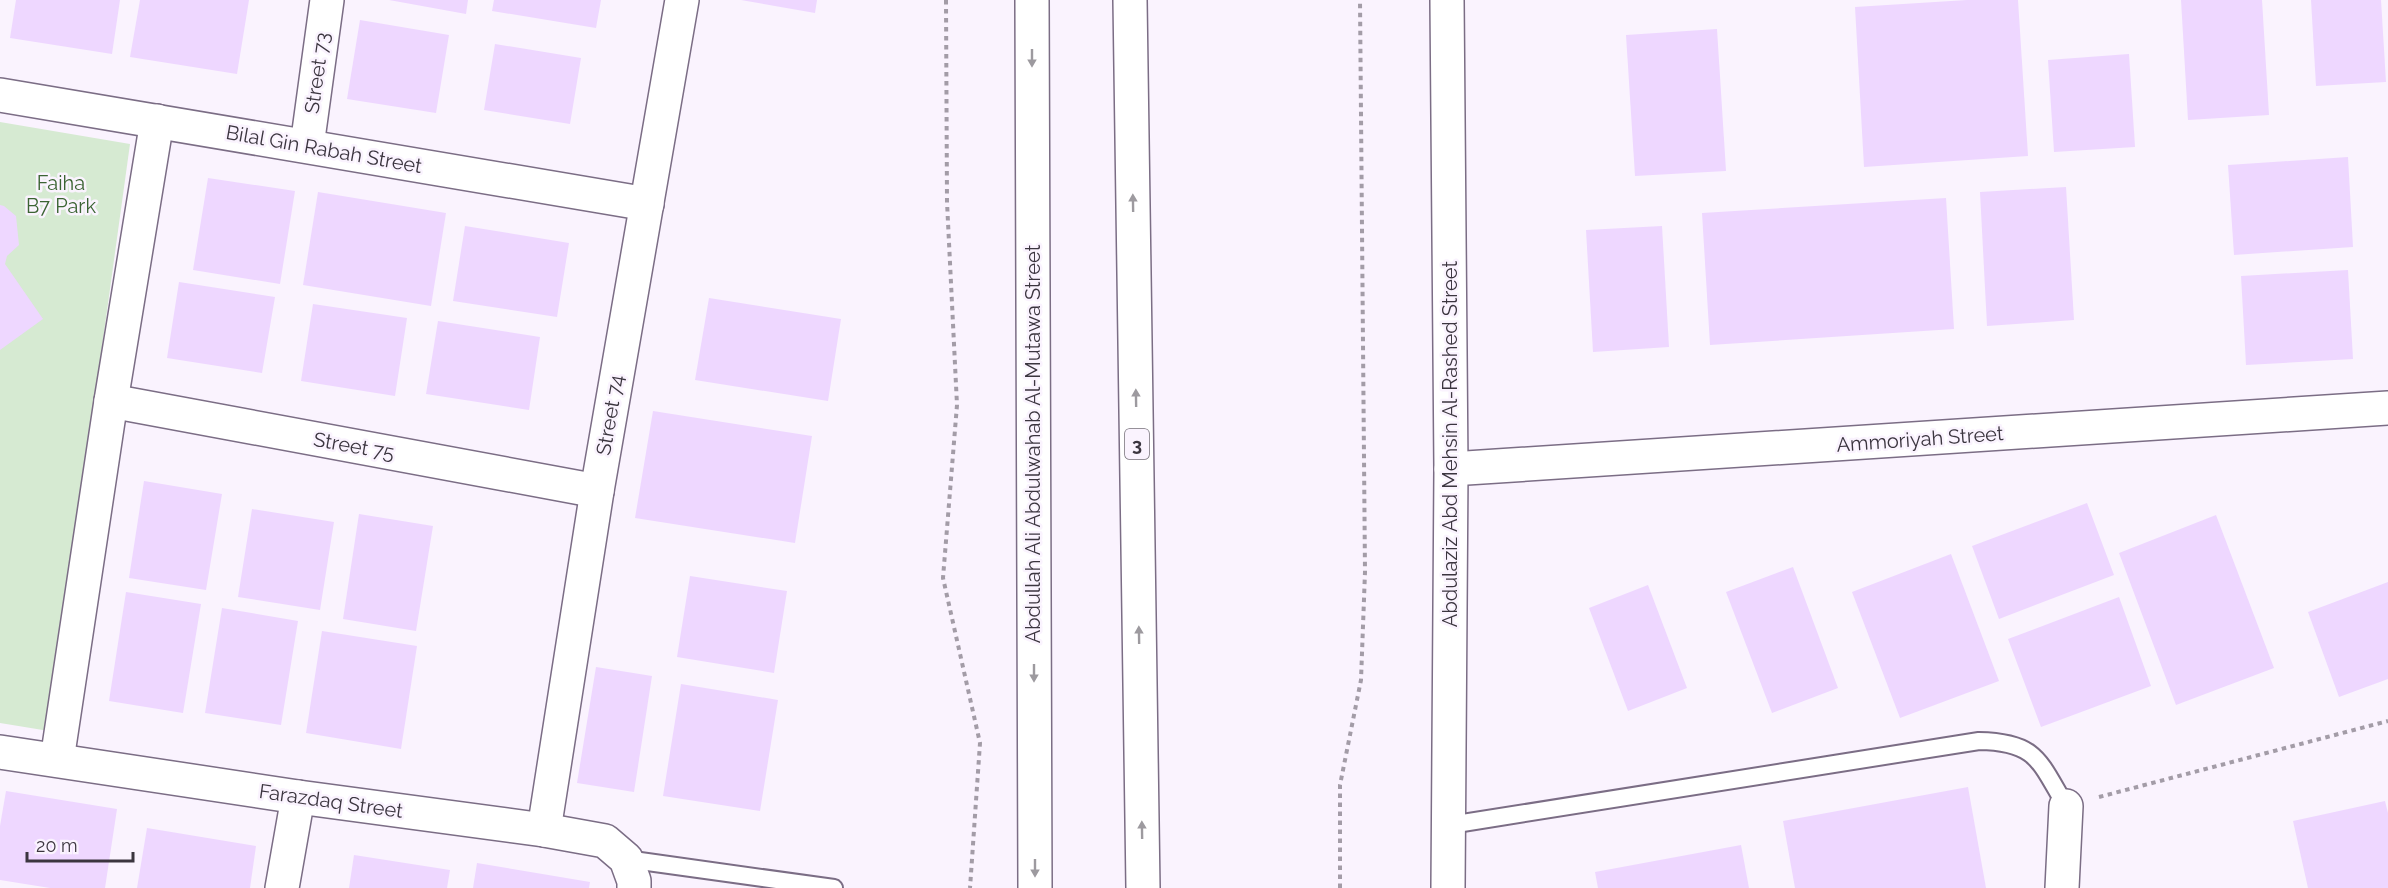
<svg xmlns="http://www.w3.org/2000/svg" width="2388" height="888" font-family="Raleway,sans-serif">
  <style>
    .green { fill: #d6ead2 }
    .building { fill: #eed7ff }
    .lines { fill: none; stroke-linecap: round; stroke-linejoin: round }
    .service-casing { stroke: #7b6d85; stroke-width: 20 }
    .minor-casing { stroke: #7b6d85; stroke-width: 36 }
    .primary-casing { stroke: #7b6d85; stroke-width: 36 }
    .path { stroke: #a39ca7; stroke-width: 4; stroke-dasharray: 4.5 4.5; stroke-linecap: butt }
    .service { stroke: #fff; stroke-width: 16 }
    .minor { stroke: #fff; stroke-width: 33 }
    .primary { stroke: #fff; stroke-width: 33 }
    .oneway { fill: #9d9a9f }
    .labels { text-anchor: middle; dominant-baseline: central; stroke-width: 5; stroke-linejoin: round; paint-order: stroke }
    .shield { fill: #faf3fe; stroke: #746e78; stroke-width: 1.5 }
    .shield-label { font-size: 18px; font-weight: bold; fill: #3b353f }
    .street-label { font-size: 20px; fill: #3b353f; stroke: #faf3fe }
    .park-label { font-size: 20px; fill: #3b6433; stroke: #faf3fe }
  </style>
  <rect width="100%" height="100%" fill="#faf3fe"/>
  <polygon class="green" points="0,122 130,144 49,731 0,723"/>
  <g class="building">
    <polygon points="16,0 120,0 112,54 10,38"/>
    <polygon points="140,0 249,0 237,74 130,57"/>
    <polygon points="389,0 468,0 466,14"/>
    <polygon points="494,0 601,0 596,28 492,11"/>
    <polygon points="741,0 817,0 815,13"/>
    <polygon points="1967,0 2018,0 2028,156 1864,167 1855,7"/>
    <polygon points="2181,0 2262,0 2269,115 2188,120"/>
    <polygon points="2311,0 2381,0 2386,82 2316,86"/>
    <polygon points="360,20 449,35 436,113 347,99"/>
    <polygon points="1717,29 1726,171 1635,176 1626,35"/>
    <polygon points="495,44 581,58 570,124 484,110"/>
    <polygon points="2129,54 2135,147 2054,152 2048,60"/>
    <polygon points="2348,157 2353,247 2234,255 2228,165"/>
    <polygon points="208,178 295,191 280,284 193,270"/>
    <polygon points="2066,187 2074,320 1987,326 1980,192"/>
    <polygon points="318,192 446,213 431,306 303,285"/>
    <polygon points="1946,198 1954,329 1710,345 1702,213"/>
    <polygon points="0,205 4,206 16,216 19,245 7,256 5,264 43,319 0,350"/>
    <polygon points="465,226 569,243 557,317 453,301"/>
    <polygon points="1662,226 1669,347 1593,352 1586,230"/>
    <polygon points="2348,270 2353,359 2246,365 2241,276"/>
    <polygon points="179,282 275,297 262,373 167,358"/>
    <polygon points="709,298 841,319 828,401 695,380"/>
    <polygon points="313,304 407,318 395,396 301,381"/>
    <polygon points="438,321 540,337 529,410 426,394"/>
    <polygon points="653,411 812,436 795,543 635,518"/>
    <polygon points="144,481 222,494 206,590 129,578"/>
    <polygon points="2087,503 2114,575 1999,619 1972,546"/>
    <polygon points="252,509 334,522 320,610 238,597"/>
    <polygon points="359,514 433,526 416,631 343,619"/>
    <polygon points="2216,515 2274,668 2176,705 2119,553"/>
    <polygon points="1951,554 1999,681 1900,718 1852,592"/>
    <polygon points="1793,567 1838,688 1772,713 1726,592"/>
    <polygon points="690,576 787,591 774,673 677,657"/>
    <polygon points="2388,582 2388,679 2339,697 2308,612"/>
    <polygon points="1648,585 1687,688 1628,711 1589,608"/>
    <polygon points="126,592 201,604 183,713 109,701"/>
    <polygon points="2119,597 2151,686 2041,727 2008,639"/>
    <polygon points="222,608 298,621 281,725 205,713"/>
    <polygon points="322,631 417,646 401,749 306,733"/>
    <polygon points="596,667 652,676 634,792 577,783"/>
    <polygon points="681,684 778,700 760,811 663,796"/>
    <polygon points="1968,787 1986,888 1795,888 1783,821"/>
    <polygon points="6,791 117,809 105,888 50,888 0,880 0,826"/>
    <polygon points="2385,801 2388,813 2388,888 2308,888 2293,821"/>
    <polygon points="147,828 256,846 250,888 137,888"/>
    <polygon points="1741,845 1749,888 1598,888 1595,872"/>
    <polygon points="354,855 450,870 447,888 349,888"/>
    <polygon points="477,863 590,882 589,888 473,888"/>
  </g>
  <g class="lines">
    <defs>
      <g id="service">
        <path d="M1450,825l529,-84c58,1 60,20 87,65"/>
        <polyline points="626,859 834,888"/>
      </g>
      <g id="minor">
        <polyline points="1447,0 1451,469 1448,888"/>
        <polyline points="0,95 647,204"/>
        <polyline points="307,146 327,0"/>
        <polyline points="111,401 597,491"/>
        <polyline points="1451,469 2388,408"/>
        <polyline points="0,752 298,797 544,830 605,841 626,859 634,881 634,888"/>
        <polyline points="57,760 111,401 157,121"/>
        <polyline points="544,830 597,491 682,0"/>
        <polyline points="282,888 298,797"/>
        <polyline points="2062,888 2066,806"/>
      </g>
      <g id="primary">
        <polyline points="1032,0 1035,888"/>
        <polyline points="1130,0 1143,888"/>
      </g>
    </defs>
    <use href="#service" class="service-casing"/>
    <use href="#minor" class="minor-casing"/>
    <use href="#primary" class="primary-casing"/>
    <g class="path">
      <polyline points="946,0 947,202 957,405 943,578 980,743 970,888"/>
      <polyline points="2099,797 2388,721"/>
      <polyline points="1340,888 1340,785 1361,680 1365,572 1360,0"/>
    </g>
    <use href="#service" class="service"/>
    <use href="#minor" class="minor"/>
    <use href="#primary" class="primary"/>
  </g>
  <defs><path id="oneway-solid" d="M-6-.8H1V-3.2L6.5 0L1 3.2V.8H-6Z" transform="scale(1.5)"/></defs>
  <g class="oneway">
    <use href="#oneway-solid" transform="translate(1032 58) rotate(90)"/>
    <use href="#oneway-solid" transform="translate(1133 203) rotate(-91)"/>
    <use href="#oneway-solid" transform="translate(1136 398) rotate(-91)"/>
    <use href="#oneway-solid" transform="translate(1139 635) rotate(-91)"/>
    <use href="#oneway-solid" transform="translate(1034 673) rotate(90)"/>
    <use href="#oneway-solid" transform="translate(1142 830) rotate(-91)"/>
    <use href="#oneway-solid" transform="translate(1035 868) rotate(90)"/>
  </g>
  <g class="labels">
    <rect class="shield" x="1125" y="429" width="24" height="30" rx="4.5"/>
    <g class="shield-label">
      <text x="1137" y="444">3</text>
    </g>
    <g class="street-label">
      <text transform="translate(317 73) rotate(-82)">Street 73</text>
      <text transform="translate(324 149) rotate(10)">Bilal Gin Rabah Street</text>
      <text transform="translate(610 415) rotate(-80)">Street 74</text>
      <text transform="translate(1920 439) rotate(-4)">Ammoriyah Street</text>
      <text transform="translate(1033 444) rotate(-90)">Abdullah Ali Abdulwahab Al-Mutawa Street</text>
      <text transform="translate(1450 444) rotate(-90)">Abdulaziz Abd Mehsin Al-Rashed Street</text>
      <text transform="translate(354 446) rotate(10)">Street 75</text>
      <text transform="translate(331 801) rotate(8)">Farazdaq Street</text>
    </g>
    <g class="park-label">
      <text x="61" y="183">Faiha<tspan x="61" dy="23">B7 Park</tspan></text>
    </g>
  </g>
  <path d="M27 852v9h106v-9" fill="none" stroke="#3b353f" stroke-width="3"/>
  <text x="36" y="852" font-size="18" fill="#3b353f" stroke="#faf3fe" stroke-width="4.5" paint-order="stroke">20 m</text>
</svg>
